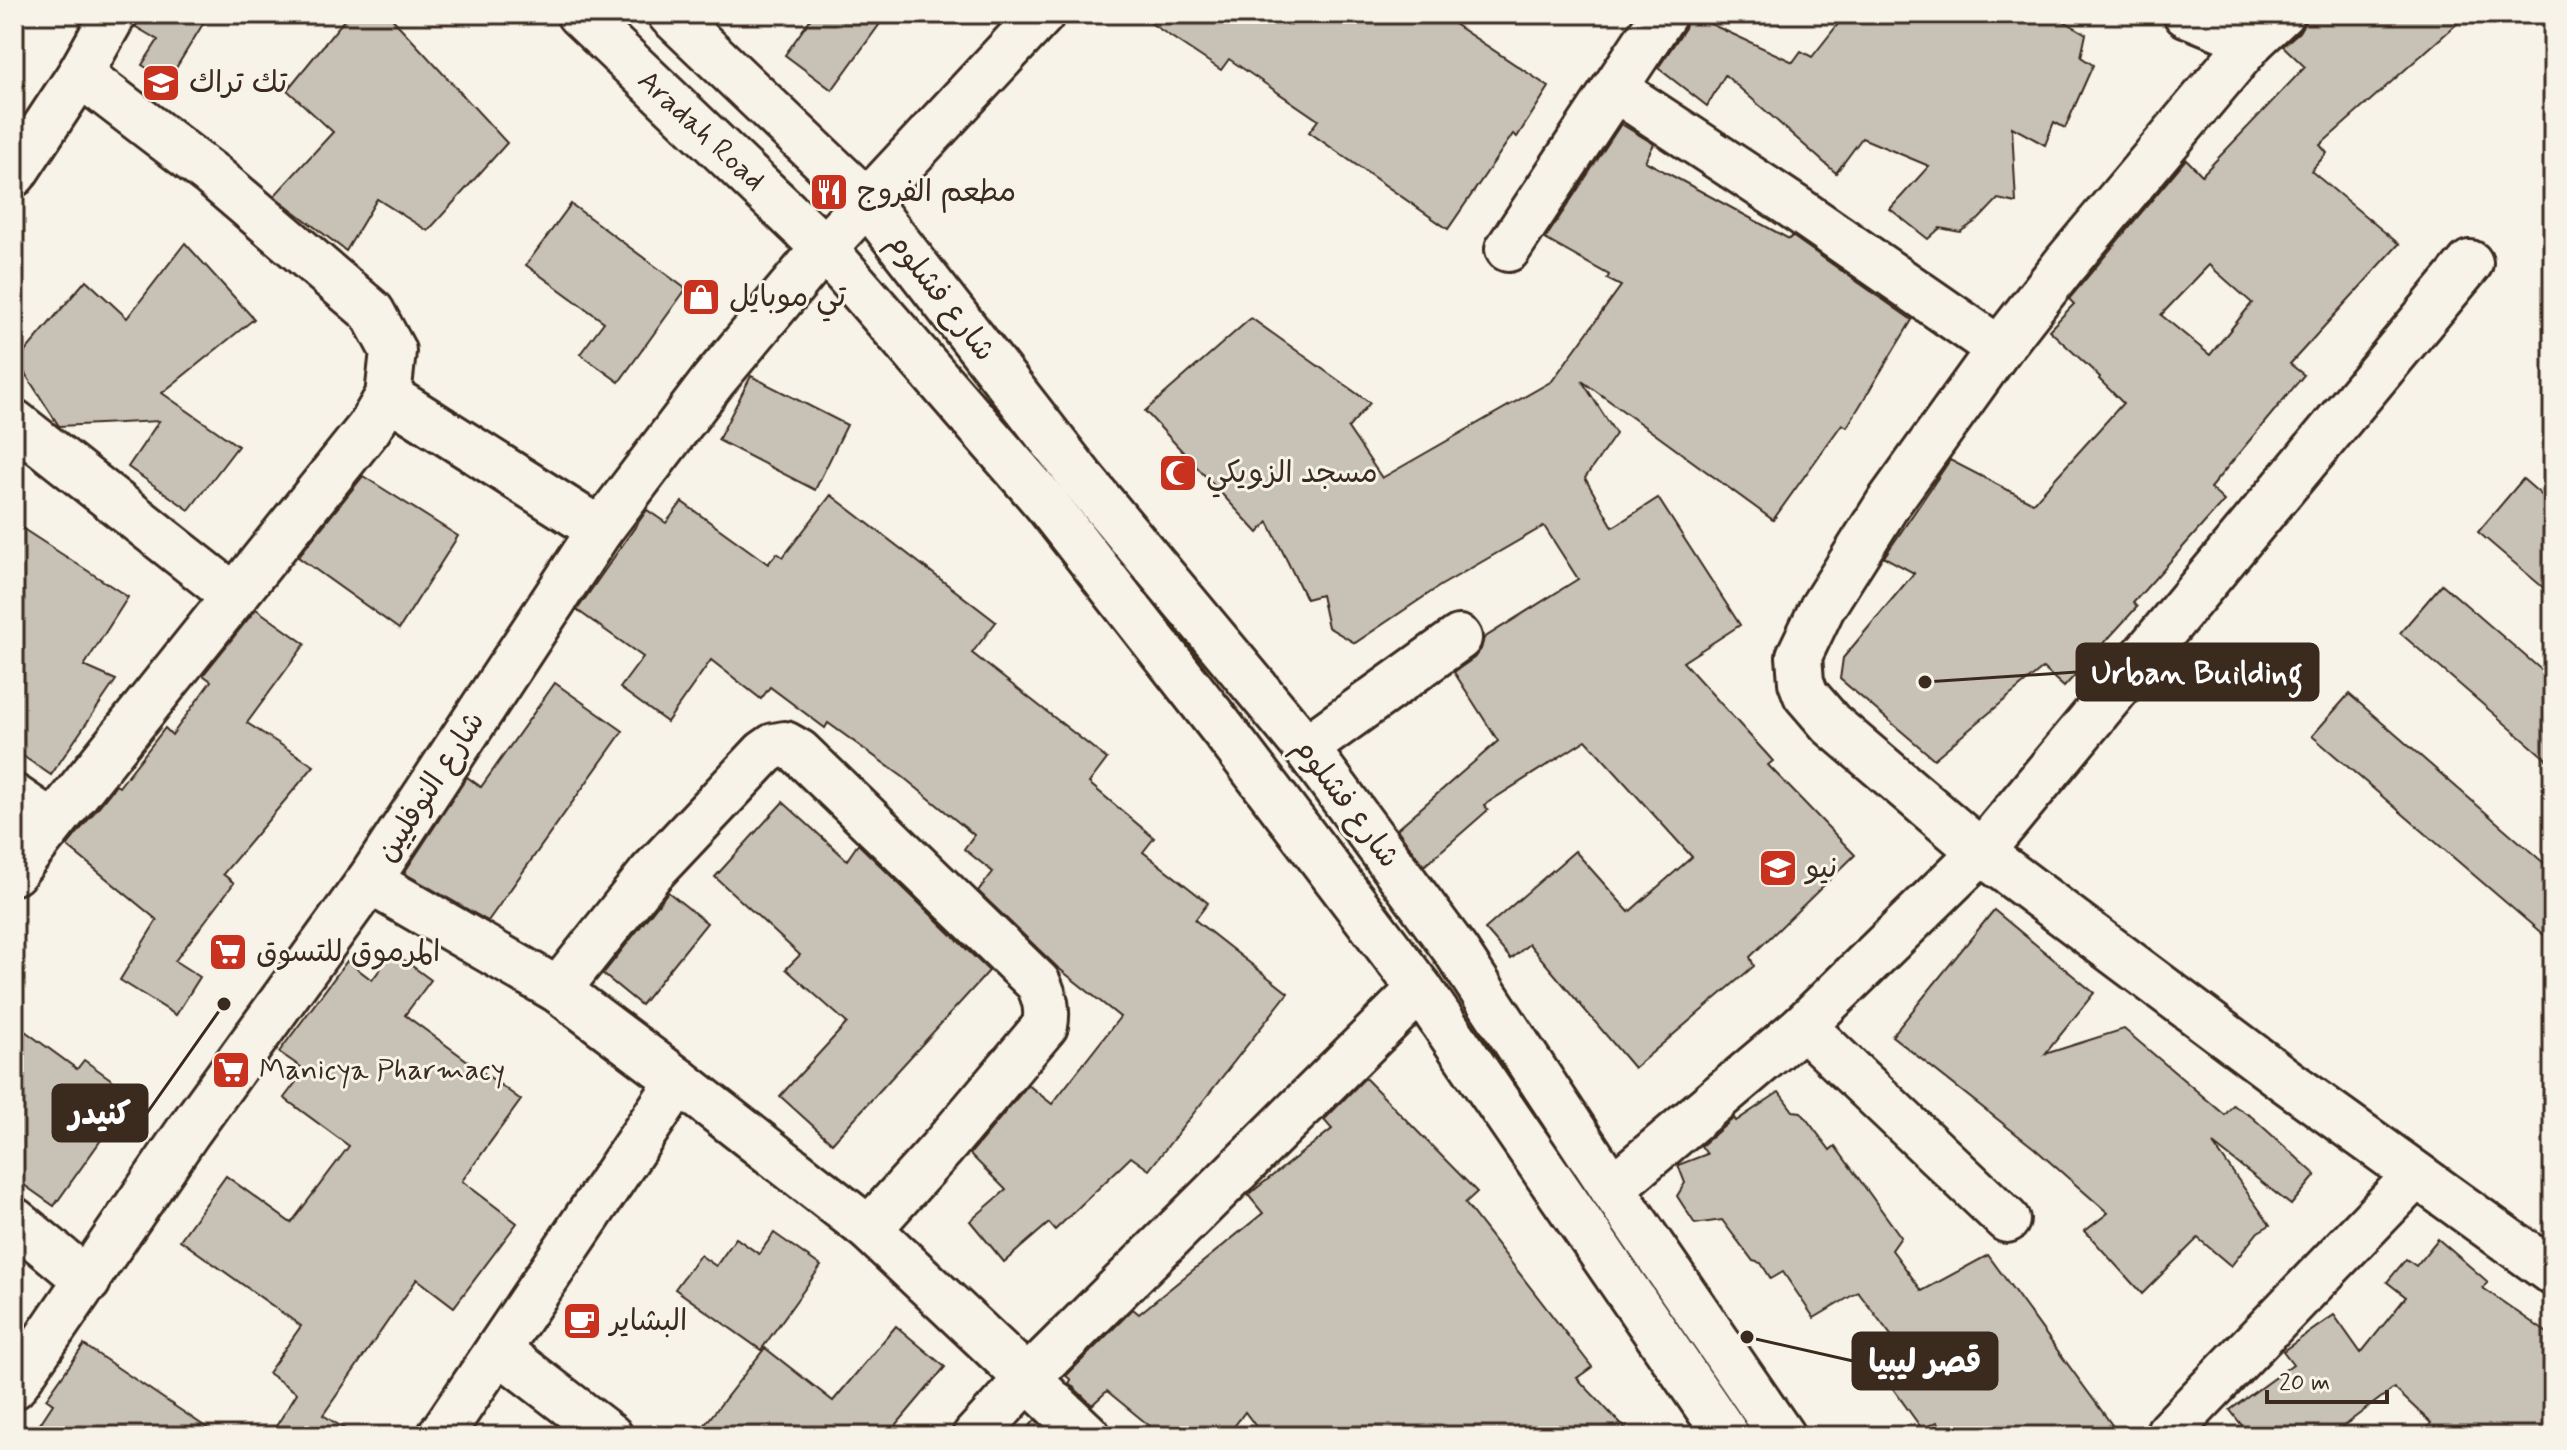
<svg xmlns="http://www.w3.org/2000/svg" width="2567" height="1450" font-family="Mynerve,'Playpen Sans Arabic',sans-serif">
  <style>
    .building { fill: #c8c1b6; stroke: #3b2a1e; stroke-width: 2; fill-rule: evenodd }
    .lines { fill: none; stroke-linecap: round; stroke-linejoin: round }
    .minor-casing { stroke: #3b2a1e; stroke-width: 50 }
    .major-casing { stroke: #3b2a1e; stroke-width: 50 }
    .minor { stroke: #f7f3e8; stroke-width: 44 }
    .major { stroke: #f7f3e8; stroke-width: 44 }
    .labels { text-anchor: middle; dominant-baseline: central; stroke-width: 6; stroke-linejoin: round; paint-order: stroke }
    .poi-label { font-size: 30px; fill: #3b2a1e; stroke: #f7f3e8; text-anchor: start }
    .street-label { font-size: 30px; fill: #3b2a1e; stroke: #f7f3e8 }
    .leader { fill: none; stroke: #3b2a1e; stroke-width: 3 }
    .callout-dot { fill: #3b2a1e; stroke: #f7f3e8; stroke-width: 3 }
    .callout { fill: #3b2a1e; stroke: #3b2a1e; stroke-width: 3 }
    .callout-label { font-size: 32px; text-anchor: middle; font-weight: bold; fill: #fff }
  </style>
  <rect width="100%" height="100%" fill="#f7f3e8"/>
  <filter id="ink" filterUnits="userSpaceOnUse"><feTurbulence type="fractalNoise" baseFrequency=".0125" numOctaves="2"/><feDisplacementMap in="SourceGraphic" scale="16" xChannelSelector="R" yChannelSelector="G"/><feConvolveMatrix kernelMatrix="1 2 1 2 8 2 1 2 1" color-interpolation-filters="sRGB"/></filter>
  <g filter="url(#ink)">
    <g class="building">
      <polygon points="139,14 209,14 168,81 142,65 158,40 136,27"/>
      <polygon points="349,14 388,14 507,143 428,231 377,199 346,251 274,196 333,132 287,90"/>
      <polygon points="814,14 887,14 832,90 785,55"/>
      <polygon points="1137,14 1439,14 1549,87 1517,137 1513,134 1448,229 1309,132 1318,120 1229,59 1221,70"/>
      <polygon points="1689,14 1793,62 1801,51 1812,57 1846,14 2052,14 2086,34 2081,57 2093,65 2065,128 2054,122 2045,145 2012,127 2016,203 1998,199 1979,219 1960,232 1940,228 1928,239 1890,209 1929,166 1862,138 1836,173 1725,75 1707,106 1658,68 1685,28"/>
      <path d="M2305,14h163l-148,131 7,8 -16,18 88,73 -109,120 14,11 -94,113 14,13 -91,102 4,4 -73,80 -21,-19 -109,91 -94,-80 3,-21 71,-85 -30,-16 66,-97 83,43 90,-100 -24,-24 1,-2 -51,-47 25,-26 -5,-5 117,-140 16,16 103,-108 -22,-21 16,-14 6,-10zM2209,265l43,38 -42,52 -49,-40z"/>
      <polygon points="1621,124 1654,144 1645,161 1789,239 1792,236 1912,320 1847,427 1842,424 1773,520 1582,381 1616,434 1585,478 1613,527 1658,498 1740,625 1683,662 1773,761 1768,765 1855,855 1750,957 1754,966 1634,1068 1529,944 1511,959 1485,929 1575,851 1629,912 1692,857 1586,740 1484,805 1488,810 1424,866 1397,829 1498,741 1454,672 1474,658 1481,649 1484,638 1578,579 1544,526 1440,586 1355,643 1328,627 1321,595 1306,599 1268,522 1258,533 1145,411 1251,318 1370,403 1348,428 1382,478 1552,381 1621,286 1607,279 1609,275 1545,239"/>
      <polygon points="571,204 686,289 619,382 580,354 604,322 526,265"/>
      <polygon points="185,243 254,319 162,393 238,446 189,510 128,467 159,421 59,426 17,361 86,280 127,318"/>
      <polygon points="751,376 847,425 815,490 718,440"/>
      <polygon points="363,476 458,536 399,629 298,557"/>
      <polygon points="2523,479 2553,505 2553,596 2478,532"/>
      <polygon points="831,495 996,622 972,653 1107,759 1089,783 1154,838 1143,852 1208,903 1195,920 1288,993 1149,1170 1131,1157 1055,1230 1049,1223 1004,1262 970,1221 1006,1190 970,1154 1028,1085 1052,1104 1120,1017 1057,967 978,891 993,872 964,849 974,835 903,777 828,723 825,728 770,687 761,699 711,660 667,722 620,688 643,657 577,610 647,510 666,523 682,502 768,564 777,553 783,557"/>
      <polygon points="14,523 128,597 84,666 116,680 51,775 14,750"/>
      <polygon points="2442,584 2553,680 2553,765 2400,633"/>
      <polygon points="256,609 305,644 247,723 314,766 223,874 234,883 175,961 200,977 176,1015 120,980 157,920 67,846 116,785 119,787 165,728 172,735 211,681 203,675"/>
      <polygon points="555,683 623,731 488,921 404,873 467,777 481,787"/>
      <polygon points="2349,694 2553,871 2553,943 2312,736"/>
      <polygon points="783,802 847,860 858,844 989,971 832,1143 780,1096 847,1023 786,969 800,955 715,877"/>
      <polygon points="668,892 707,923 641,1005 603,974"/>
      <polygon points="1994,910 2094,993 2045,1054 2124,1029 2225,1115 2233,1105 2252,1117 2316,1175 2291,1205 2213,1144 2270,1225 2258,1232 2231,1266 2198,1238 2142,1294 2085,1231 2108,1213 2034,1148 1892,1036"/>
      <polygon points="393,952 431,980 405,1015 521,1100 462,1181 517,1223 454,1307 417,1279 323,1415 356,1436 270,1436 297,1393 268,1373 301,1326 180,1240 226,1176 291,1223 349,1146 284,1098 305,1070 279,1052 347,961 372,980"/>
      <polygon points="14,1023 77,1069 84,1060 133,1095 54,1206 14,1178"/>
      <polygon points="1365,1078 1477,1192 1465,1203 1592,1367 1577,1378 1632,1436 1263,1436 1245,1412 1227,1436 1162,1436 1107,1391 1092,1405 1069,1383 1071,1380 1066,1376 1133,1309 1139,1314 1263,1213 1248,1195 1332,1129 1324,1120"/>
      <polygon points="1779,1092 1793,1111 1801,1112 1830,1150 1835,1146 1901,1237 1892,1250 1922,1291 1988,1255 2120,1436 1949,1436 1937,1422 1922,1429 1887,1380 1909,1359 1858,1292 1814,1318 1783,1272 1771,1279 1761,1263 1753,1261 1722,1220 1695,1224 1677,1196 1685,1183 1678,1165 1707,1154 1701,1146 1734,1118 1736,1121"/>
      <polygon points="774,1233 821,1266 761,1350 675,1289 700,1255 716,1266 736,1238 759,1254"/>
      <polygon points="2438,1239 2488,1282 2483,1288 2553,1337 2553,1436 2422,1436 2431,1423 2394,1388 2330,1436 2250,1436 2230,1410 2293,1364 2283,1351 2334,1315 2361,1353 2406,1297 2387,1282 2406,1259 2416,1266"/>
      <polygon points="896,1326 945,1367 887,1436 696,1436 765,1348 833,1401"/>
      <polygon points="84,1345 219,1436 32,1436 53,1404 46,1399"/>
      <polygon points="1035,1420 1052,1436 1021,1436"/>
    </g>
    <g class="lines">
      <defs>
        <g id="minor">
          <polyline points="2186,14 2252,41"/>
          <polyline points="2281,14 2252,41 2066,263 1999,349 1889,502 1822,608 1799,656 1801,682 1806,695 1831,724 1981,852 2285,1080 2553,1273"/>
          <polyline points="1615,89 1794,207 1999,349"/>
          <polyline points="14,174 80,74 114,14"/>
          <polyline points="1508,249 1664,14"/>
          <polyline points="388,396 600,530"/>
          <polyline points="14,422 234,596"/>
          <polyline points="1306,748 1459,638"/>
          <polyline points="14,797 52,823"/>
          <polyline points="14,872 369,428 388,396 393,351 372,312 212,175 80,74"/>
          <polyline points="369,881 558,990 679,1081 869,1229 1088,1436"/>
          <path d="M558,990l93,-117 113,-120 10,-7 11,-2 14,8 239,231c7,15 10,26 7,43l-102,121 -74,82"/>
          <polyline points="1803,1026 2007,1220"/>
          <polyline points="1612,1188 1803,1026 1981,852 2470,263"/>
          <polyline points="14,1220 88,1281"/>
          <polyline points="498,1350 610,1436"/>
          <polyline points="2169,1432 2416,1175"/>
          <polyline points="440,1436 679,1081"/>
          <polyline points="975,1436 1027,1379 1420,989"/>
        </g>
        <g id="major">
          <polyline points="579,14 824,248 1045,502 1225,732 1420,989 1727,1436"/>
          <polyline points="670,14 866,201 1083,480 1306,748 1456,951 1612,1188 1782,1436"/>
          <polyline points="14,1386 189,1130 369,881 600,530 713,381 824,248 1042,14"/>
        </g>
      </defs>
      <use href="#minor" class="minor-casing"/>
      <use href="#major" class="major-casing"/>
      <use href="#minor" class="minor"/>
      <use href="#major" class="major"/>
    </g>
  </g>
  <defs>
    <symbol id="school-square" viewBox="-11 -11 22 22"><rect x="-9" y="-9" width="18" height="18" rx="4" fill="#c8321e" stroke="#f7f3e8"/><path d="M0-5L7-2L0 1L-7-2ZM-4 1L0 2.5L4 1V4Q0 6-4 4Z" fill="#fff"/></symbol>
    <symbol id="restaurant-square" viewBox="-11 -11 22 22"><rect x="-9" y="-9" width="18" height="18" rx="4" fill="#c8321e" stroke="#f7f3e8"/><path d="M-5-6h1v4h1v-4h1v4h1v-4h1v5L-1.5 .5V6h-2V.5L-5-1ZM5-6V6H3V1.5H1.5Q1.5-4 5-6Z" fill="#fff"/></symbol>
    <symbol id="shop-square" viewBox="-11 -11 22 22"><rect x="-9" y="-9" width="18" height="18" rx="4" fill="#c8321e" stroke="#f7f3e8"/><path d="M-5-2.5h2.3a2.7 3.5 0 0 1 5.4 0H5L5.5 6h-11ZM-1.5-2.5h3a1.5 2.3 0 0 0-3 0Z" fill="#fff"/></symbol>
    <symbol id="mosque-square" viewBox="-11 -11 22 22"><rect x="-9" y="-9" width="18" height="18" rx="4" fill="#c8321e" stroke="#f7f3e8"/><path d="M3.5-4.9A6 6 0 1 0 3.5 4.9A5 5 0 1 1 3.5-4.9Z" fill="#fff"/></symbol>
    <symbol id="supermarket-square" viewBox="-11 -11 22 22"><rect x="-9" y="-9" width="18" height="18" rx="4" fill="#c8321e" stroke="#f7f3e8"/><path d="M-6-5.5h2.5l.6 2H6L4.5 2H-2.5L-4.4-4H-6ZM-1.5 3.2a1.3 1.3 0 1 0 .1 0ZM3 3.2a1.3 1.3 0 1 0 .1 0Z" fill="#fff"/></symbol>
    <symbol id="cafe-square" viewBox="-11 -11 22 22"><rect x="-9" y="-9" width="18" height="18" rx="4" fill="#c8321e" stroke="#f7f3e8"/><path d="M-5.5-4.5H6V0H3Q3 3.5 0 3.5H-2.5Q-5.5 3.5-5.5 0ZM3-3.2v2h1.7v-2ZM-6 4.5H4V6H-6Z" fill="#fff"/></symbol>
  </defs>
  <g fill-rule="evenodd">
    <use href="#school-square" x="139" y="61" width="44" height="44"/>
    <use href="#restaurant-square" x="807" y="170" width="44" height="44"/>
    <use href="#shop-square" x="679" y="275" width="44" height="44"/>
    <use href="#mosque-square" x="1156" y="451" width="44" height="44"/>
    <use href="#school-square" x="1756" y="846" width="44" height="44"/>
    <use href="#supermarket-square" x="206" y="930" width="44" height="44"/>
    <use href="#supermarket-square" x="209" y="1048" width="44" height="44"/>
    <use href="#cafe-square" x="560" y="1299" width="44" height="44"/>
  </g>
  <g class="labels">
    <g class="poi-label">
      <text x="189" y="83">تك تراك</text>
      <text x="857" y="192">مطعم الفروج</text>
      <text x="729" y="297">تي موبايل</text>
      <text x="1206" y="473">مسجد الزويكي</text>
      <text x="1806" y="868">نيو</text>
      <text x="256" y="952">المرموق للتسوق</text>
      <text x="259" y="1070">Manicya Pharmacy</text>
      <text x="610" y="1321">البشاير</text>
    </g>
    <g class="street-label">
      <text transform="translate(701 131) rotate(43)">Aradah Road</text>
      <text transform="translate(941 297) rotate(52)">شارع فشلوم</text>
      <text transform="translate(431 787) rotate(-57)">شارع النوفليين</text>
      <text transform="translate(1346 803) rotate(53)">شارع فشلوم</text>
    </g>
  </g>
  <path class="leader" d="M1925 682L2077 672M224 1004L147 1113M1747 1337L1853 1361"/>
  <g class="callout-dot">
    <circle cx="1925" cy="682" r="8"/>
    <circle cx="224" cy="1004" r="8"/>
    <circle cx="1747" cy="1337" r="8"/>
  </g>
  <g class="callout">
    <rect x="2077" y="644" width="241" height="56" rx="8"/>
    <rect x="53" y="1085" width="94" height="56" rx="8"/>
    <rect x="1853" y="1333" width="144" height="56" rx="8"/>
  </g>
  <g class="callout-label">
    <text x="2197" y="683">Urban Building</text>
    <text x="100" y="1124">كنيدر</text>
    <text x="1925" y="1372">قصر ليبيا</text>
  </g>
  <rect width="2567" height="1450" fill="none" stroke="#f7f3e8" stroke-width="48"/>
  <rect x="24" y="24" width="2519" height="1402" fill="none" stroke="#3b2a1e" stroke-width="3" filter="url(#ink)"/>
  <path d="M2267 1390v12h120v-12" fill="none" stroke="#3b2a1e" stroke-width="4"/>
  <text x="2279" y="1390" font-size="24" fill="#3b2a1e" stroke="#f7f3e8" stroke-width="6" paint-order="stroke">20 m</text>
</svg>
